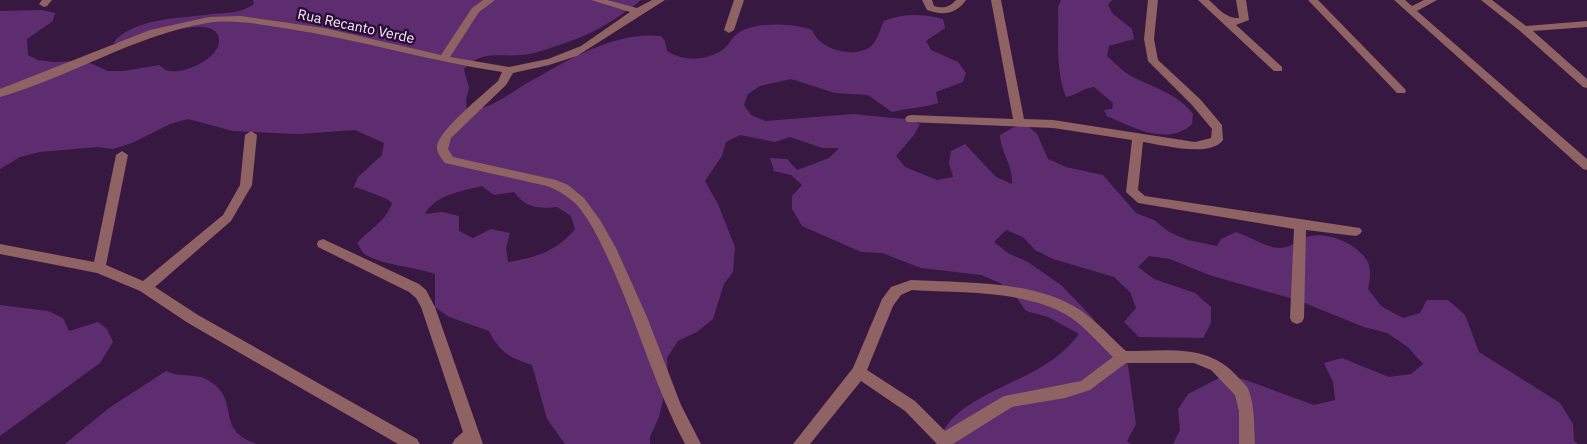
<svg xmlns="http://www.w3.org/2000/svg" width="1587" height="444" font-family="'IBM Plex Sans',sans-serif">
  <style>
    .green { fill: #5e2d70; fill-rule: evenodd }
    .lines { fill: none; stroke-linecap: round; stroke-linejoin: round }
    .street { fill: #8f6264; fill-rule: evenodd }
    .labels { text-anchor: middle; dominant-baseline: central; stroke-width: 5; stroke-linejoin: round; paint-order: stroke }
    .street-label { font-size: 14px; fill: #faefff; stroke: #2b0e35 }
  </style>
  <rect width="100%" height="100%" fill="#361840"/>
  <g class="green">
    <path d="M253,0h388c-23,18 -47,34 -76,43 -14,5 -30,11 -44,12 -24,2 -39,-5 -57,14l5,19 -3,12 1,11c26,-2 39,-16 62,-29 39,-22 85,-51 132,-46l4,5 2,10c16,10 37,10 54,0 7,-4 10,-13 16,-17 16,-13 57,-11 75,-4 7,19 39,28 57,18 8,-5 11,-19 15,-27 19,-8 39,-7 59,-2l2,9 -19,13 5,9 27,12 8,11 -3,9 -27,10 2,11c-15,5 -31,5 -46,9l-24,-17 -33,-2 -44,-14 -31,7 -12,8 -4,11 7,10 14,6 88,-7 51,5 16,5 -6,11 -18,21 9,11 32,13 16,-3 -4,-14 2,-12 14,-7 31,33 16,7c1,-20 -11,-30 -12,-49l12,-7 14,-4 11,10 11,25 18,8 37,8 33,38 18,7 15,12 19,8 29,6 4,-7 15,-7c15,5 29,15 43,16 11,1 21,-10 32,-12 18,-4 45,8 55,23 6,8 4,21 2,30l13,17 22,12 17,-5 7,-13h21l17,15 14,37 81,51 13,21 1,17 4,3h-405l7,-14 -2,-21 10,-15 33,-17 22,2 71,26 21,-5 -2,-18 -9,-19 18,-5 47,19 22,-3 12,-10 -15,-17 -21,-14 -23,-6 -67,-27 -88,-25 -39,-16 -21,-3 -11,11 16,12 41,14 16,14v16l-8,15 -64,-1 -15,-15 12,-14 -6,-16 -16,-15 -61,-18 -18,-9 -12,-13 -17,-7 -12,12 14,11 20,9 33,23 30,31 37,49 8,59 -9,17 4,3h-196c6,-9 12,-21 20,-28 37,-33 91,-38 124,-82l-31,-17 -22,-6 -10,-14 -16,-14 -19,-8 -60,-7 -39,-15 -21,-1 -59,-26 -10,-17v-13l10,-11 -11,-10 -17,-4 -4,-13 17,1 10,11 32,-12 10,-10h-17l-32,-11 -15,5 -35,-7 -14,7 -4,14 -17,25 13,23 17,43 -2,25 -9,12 -11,35 -16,13 -19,9 -11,17 1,20 -9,39 -9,20v7h-85l-18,-25 -15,-54c-23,-8 -32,-12 -43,-34l-40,-14 -14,-10v-33c-20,-7 -52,-9 -69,-19 -4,-2 -6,-8 -9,-12 13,-14 29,-22 35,-40l-5,-4 -31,-12 -3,2 5,-12 24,-22 2,-12 -29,-13 -56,4 -66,-3 -45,-12 -18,5 -38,19 -19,6 -16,-2 -57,5 -20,5 -20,12v-158l42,-1 13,3 -2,8 -26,18 1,16 10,5 14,2 33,-1 23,10h16l35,-6c3,2 7,6 10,6 16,3 52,-13 50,-32 -4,-29 -73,2 -91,4 -5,0 -10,0 -15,0 19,-24 64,-25 93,-28 19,-3 32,0 48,-11zM482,186l12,9 20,-3c12,16 24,17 43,15l14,9 4,13c-18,22 -40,29 -67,33l-2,-14 4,-15 -19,-4 -18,9 -14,-7v-15l-17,-4 -17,2c10,-19 37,-23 57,-28z"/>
    <path d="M1061,0h51l-4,5 4,8 20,16 2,10 -25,7 -2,10c8,7 15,15 24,20 23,12 46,17 62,38l-1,10c-24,23 -60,3 -85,-8l-3,-6 8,-1 1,-6 -19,-16c-11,1 -17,8 -28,10 -11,-28 -7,-60 -8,-90z"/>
    <polygon points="0,305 48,311 63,318 69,331 98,322 107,329 113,342 100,363 0,436"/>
    <path d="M166,371c13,7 32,1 45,11 30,20 3,48 46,62h-192l44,-36z"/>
  </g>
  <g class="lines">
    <g class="street">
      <polygon points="42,0 52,0 47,6 44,7 39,4"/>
      <path d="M483,0h12l-16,12 -29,45 59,10 39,-8 33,-13 49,-34 -39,-12h16l30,8 15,-8h13l-88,56 -28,9 -36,8 -7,12 -55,53 -3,11 5,8 103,23 12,5 16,13 16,22 16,28 31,69 34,88 20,39h-16c-30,-57 -47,-119 -73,-177 -10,-21 -20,-45 -36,-63 -9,-8 -18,-14 -29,-18l-102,-23c-4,-5 -9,-11 -8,-17 2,-16 48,-53 61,-65l4,-9c-73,-11 -145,-33 -219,-44 -25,-4 -51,-9 -76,-5 -75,13 -136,54 -207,74v-8l150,-59 59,-13 32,-1 83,12 117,27 31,-47z"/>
      <polygon points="734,0 744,0 734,30 729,33 724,30"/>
      <path d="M922,0h10l2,6c9,3 16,1 22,-6h10c-10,14 -23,16 -39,10z"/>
      <path d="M991,0h10l23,119 29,1 142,22 16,-4 1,-9 -20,-24 -44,-44 -4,-22 4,-39h10l-4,39 4,21 42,39 22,26 1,15c-13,18 -60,5 -80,2l-5,48 7,6 215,32 2,3 -2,3 -4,2 -50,-6 -2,88 -2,4 -5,2 -5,-2 -2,-4 4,-89 -156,-26 -12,-11 6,-52 -79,-12 -146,-6 -2,-3 2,-3 4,-1 102,4z"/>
      <path d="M1198,0h11c9,8 17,19 30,18l-3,-18h10l3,20 -13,5 46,42v4h-8z"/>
      <polygon points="1308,0 1318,0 1405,89 1406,91 1405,93 1397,93"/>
      <polygon points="1394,0 1405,0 1412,6 1424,0 1437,0 1417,11 1587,159 1587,170 1583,169"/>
      <polygon points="1481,0 1492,0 1526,26 1587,21 1587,27 1533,31 1587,79 1587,88 1583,87 1520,31"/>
      <polygon points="251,131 257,135 252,185 231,221 155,287 198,315 417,439 420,444 398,444 188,323 140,291 97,273 0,254 0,244 94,262 116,155 122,151 128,155 106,265 143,281 223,215 240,185 245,135"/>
      <polygon points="323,239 419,284 426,290 435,307 483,444 452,444 455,439 463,432 421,307 416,298 409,292 318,247 317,244 318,241"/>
      <path d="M911,280c53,3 124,0 169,30 17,11 31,28 46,41 40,0 82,-8 111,25 4,5 10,9 12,15 6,17 5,36 6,53h-16v-33l-4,-16 -24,-25 -17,-7h-68l-36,27 -25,8 -53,9 -59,37h-16l-32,-33 -44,-30 -51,63h-17l60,-76 29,-69 9,-12zM912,290c49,3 116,0 158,27 16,11 29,27 43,40l-32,24 -77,15 -59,35 -30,-30 -48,-31 26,-64 8,-11z"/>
    </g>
  </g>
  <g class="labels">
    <g class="street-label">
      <text transform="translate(356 26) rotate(12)">Rua Recanto Verde</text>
    </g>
  </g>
</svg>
